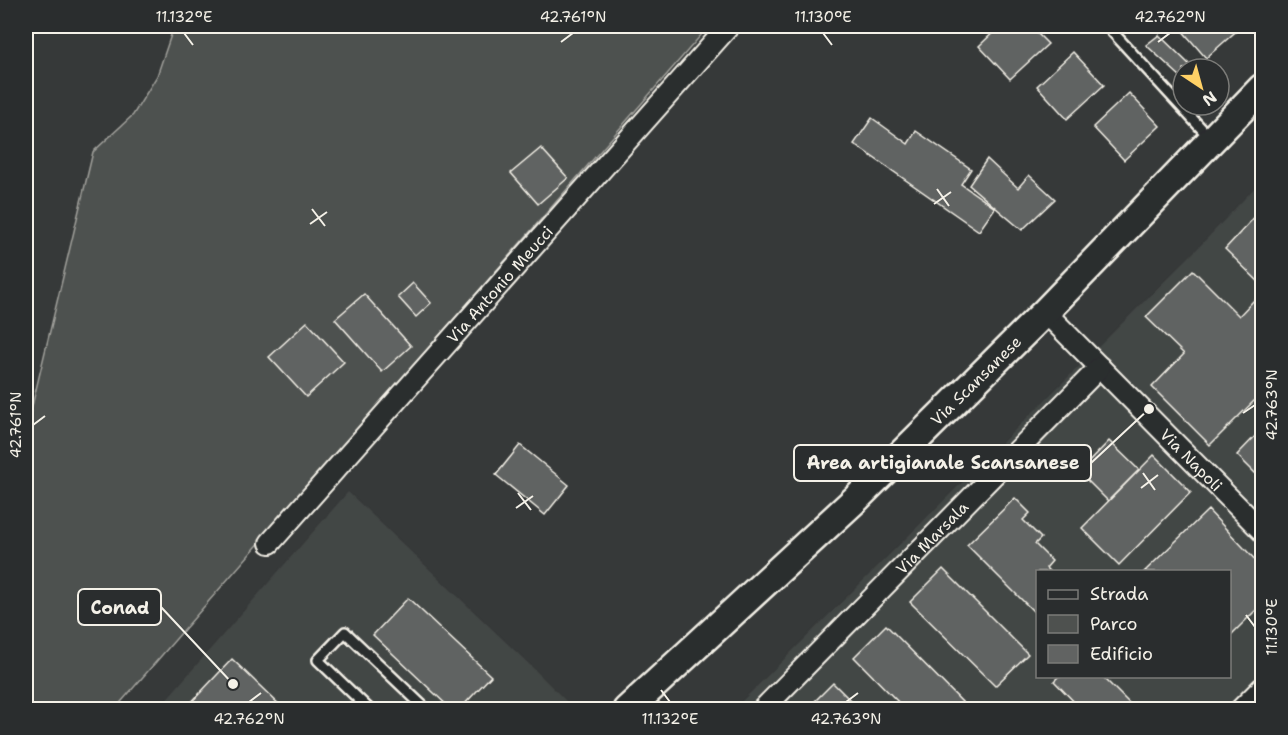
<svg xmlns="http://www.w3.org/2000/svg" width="1288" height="735" font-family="'Shantell Sans',sans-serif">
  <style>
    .built { fill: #434645; fill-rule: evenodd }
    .green { fill: #4e514f; stroke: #a1a19c; stroke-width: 1.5 }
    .building { fill: #616362; stroke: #f4f1e8; stroke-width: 1.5 }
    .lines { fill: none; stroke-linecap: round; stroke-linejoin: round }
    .service-casing { stroke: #f4f1e8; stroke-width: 14 }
    .minor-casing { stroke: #f4f1e8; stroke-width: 24 }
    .secondary-casing { stroke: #f4f1e8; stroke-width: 32 }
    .service { stroke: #2a2d2e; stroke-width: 9 }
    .minor { stroke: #2a2d2e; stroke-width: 20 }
    .secondary { stroke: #2a2d2e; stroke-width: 27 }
    .ticks { fill: none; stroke: #f4f1e8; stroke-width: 2 }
    .labels { text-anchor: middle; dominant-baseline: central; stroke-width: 6; stroke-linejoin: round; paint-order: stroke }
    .street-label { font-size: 16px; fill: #f4f1e8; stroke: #2a2d2e }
    .leader { fill: none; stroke: #f4f1e8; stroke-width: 2 }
    .callout-dot { fill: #f4f1e8; stroke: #2a2d2e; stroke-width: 2 }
    .callout { fill: #2a2d2e; stroke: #f4f1e8; stroke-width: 2 }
    .callout-label { font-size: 18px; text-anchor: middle; font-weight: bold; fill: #f4f1e8 }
    .neatline { fill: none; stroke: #f4f1e8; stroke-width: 2 }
    .ticks-label { font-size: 15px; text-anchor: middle; fill: #f4f1e8 }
  </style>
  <rect width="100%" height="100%" fill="#363939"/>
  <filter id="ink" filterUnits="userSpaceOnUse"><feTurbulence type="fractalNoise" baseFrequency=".0167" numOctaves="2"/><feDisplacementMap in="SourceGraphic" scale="12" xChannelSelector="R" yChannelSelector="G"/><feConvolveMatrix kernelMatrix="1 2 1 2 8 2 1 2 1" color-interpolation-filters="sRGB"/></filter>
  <g filter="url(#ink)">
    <g class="built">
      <path d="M1262,180v529l-529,1 466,-463zM1038,572h192v104h-192z"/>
      <polygon points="348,492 532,667 574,709 157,710"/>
    </g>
    <polygon class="green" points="174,26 709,26 115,709 26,710 26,431 93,152 133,115 157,76"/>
    <g class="building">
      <polygon points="940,26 957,26 950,34"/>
      <polygon points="1000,26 1030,26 1048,44 1010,79 979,46"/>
      <polygon points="1182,26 1242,26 1206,58 1180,28"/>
      <polygon points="1159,35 1192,67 1189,69 1183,69 1183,75 1181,77 1146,45"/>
      <polygon points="1073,52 1104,85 1067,119 1037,86"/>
      <polygon points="1129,93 1160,126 1124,160 1093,127"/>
      <polygon points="872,118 908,144 916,131 971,169 961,184 995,208 979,231 854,144"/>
      <polygon points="541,148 568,178 538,204 511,173"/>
      <polygon points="987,159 1018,188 1029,175 1055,199 1022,230 969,185"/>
      <polygon points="1262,209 1262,285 1225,249"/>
      <polygon points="1193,270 1239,316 1254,300 1262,309 1262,393 1210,445 1152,387 1184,354 1146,317"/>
      <polygon points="413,283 431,303 416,317 398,297"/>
      <polygon points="364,294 411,346 382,372 335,319"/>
      <polygon points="307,322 344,362 306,397 269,357"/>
      <polygon points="1262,429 1262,480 1237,455"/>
      <polygon points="1109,441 1139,470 1108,501 1079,472"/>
      <polygon points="520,445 569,485 545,515 496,475"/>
      <polygon points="1154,455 1191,492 1119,565 1082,528"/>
      <polygon points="1015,498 1030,513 1023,520 1041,538 1035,544 1052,561 1046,568 1050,572 1038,572 1038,616 967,545"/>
      <polygon points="1208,510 1262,567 1262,604 1230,636 1230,572 1144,572"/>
      <polygon points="943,569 1028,654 995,686 910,602"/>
      <polygon points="408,598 491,676 459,710 452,710 373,635"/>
      <polygon points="886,625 968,708 967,710 906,710 854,657"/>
      <polygon points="232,659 285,710 184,710"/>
      <polygon points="1059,676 1102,676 1132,706 1128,710 1082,710 1054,681"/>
      <polygon points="833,683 860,710 806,710"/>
      <polygon points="1025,701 1034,710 1016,710"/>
    </g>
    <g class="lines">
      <defs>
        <g id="service">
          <polyline points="1107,26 1211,139"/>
          <polyline points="370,710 318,660 345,632 427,710"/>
        </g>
        <g id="minor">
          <path id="s1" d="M1045,312l217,219"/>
          <path id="s2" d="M270,543l459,-517"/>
          <path id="s3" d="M762,710l338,-343"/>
          <polyline points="1240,710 1262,688"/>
        </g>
        <g id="secondary">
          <path id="s4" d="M627,710l231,-213 187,-185 217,-224"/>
        </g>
      </defs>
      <use href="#service" class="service-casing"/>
      <use href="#minor" class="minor-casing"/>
      <use href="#secondary" class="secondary-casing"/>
      <use href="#service" class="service"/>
      <use href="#minor" class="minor"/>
      <use href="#secondary" class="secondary"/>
    </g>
  </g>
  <path class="ticks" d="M184,33l9,12M823,33l9,12M561,42l12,-9M1158,42l12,-9M937,189l12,17M934,204l17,-12M312,209l13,17M310,224l17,-12M1243,413l12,-8M33,425l12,-9M1143,473l12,17M1141,488l17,-13M518,493l13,17M516,508l17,-12M1246,615l9,12M661,690l9,12M249,702l12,-9M846,702l12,-9"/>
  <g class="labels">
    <g class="street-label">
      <text stroke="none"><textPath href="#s2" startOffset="346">Via Antonio Meucci</textPath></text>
      <text stroke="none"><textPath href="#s4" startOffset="480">Via Scansanese</textPath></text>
      <text stroke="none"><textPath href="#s1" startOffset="208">Via Napoli</textPath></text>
      <text stroke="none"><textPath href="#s3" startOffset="242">Via Marsala</textPath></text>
    </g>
  </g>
  <path class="leader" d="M1149 409L1091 463M233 684L161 607"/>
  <g class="callout-dot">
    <circle cx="1149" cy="409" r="6"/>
    <circle cx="233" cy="684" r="6"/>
  </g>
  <g class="callout">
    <rect x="794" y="445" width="297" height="36" rx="6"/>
    <rect x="78" y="589" width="83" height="36" rx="6"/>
  </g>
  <g class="callout-label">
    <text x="943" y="469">Area artigianale Scansanese</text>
    <text x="120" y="614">Conad</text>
  </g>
  <rect width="1288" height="735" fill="none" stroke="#2a2d2e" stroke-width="66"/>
  <rect x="1036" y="570" width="195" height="108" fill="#2a2d2e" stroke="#7b7b78" stroke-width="1.5"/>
  <rect x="1048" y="590" width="30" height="9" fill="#2a2d2e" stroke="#7b7b78" stroke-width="1.5"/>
  <text x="1090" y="600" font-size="18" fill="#f4f1e8">Strada</text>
  <rect x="1048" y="615" width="30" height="18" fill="#4e514f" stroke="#7b7b78" stroke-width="1.5"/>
  <text x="1090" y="630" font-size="18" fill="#f4f1e8">Parco</text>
  <rect x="1048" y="645" width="30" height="18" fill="#616362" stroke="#7b7b78" stroke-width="1.5"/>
  <text x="1090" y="660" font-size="18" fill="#f4f1e8">Edificio</text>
  <g transform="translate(1201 87) rotate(144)"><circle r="28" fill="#2a2d2e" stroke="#7b7b78" stroke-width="1.5"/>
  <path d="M0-4.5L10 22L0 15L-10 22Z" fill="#ffd166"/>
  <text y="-9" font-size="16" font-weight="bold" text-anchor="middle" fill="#f4f1e8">N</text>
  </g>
  <rect x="33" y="33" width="1222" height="669" class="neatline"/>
  <g class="ticks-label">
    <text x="184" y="22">11.132°E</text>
    <text x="573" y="22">42.761°N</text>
    <text x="823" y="22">11.130°E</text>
    <text x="1170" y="22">42.762°N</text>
    <text transform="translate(1272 405) rotate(-90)" y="5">42.763°N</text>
    <text transform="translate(16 425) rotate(-90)" y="5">42.761°N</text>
    <text transform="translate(1272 627) rotate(-90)" y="5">11.130°E</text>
    <text x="249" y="724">42.762°N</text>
    <text x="670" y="724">11.132°E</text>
    <text x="846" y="724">42.763°N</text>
  </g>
</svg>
